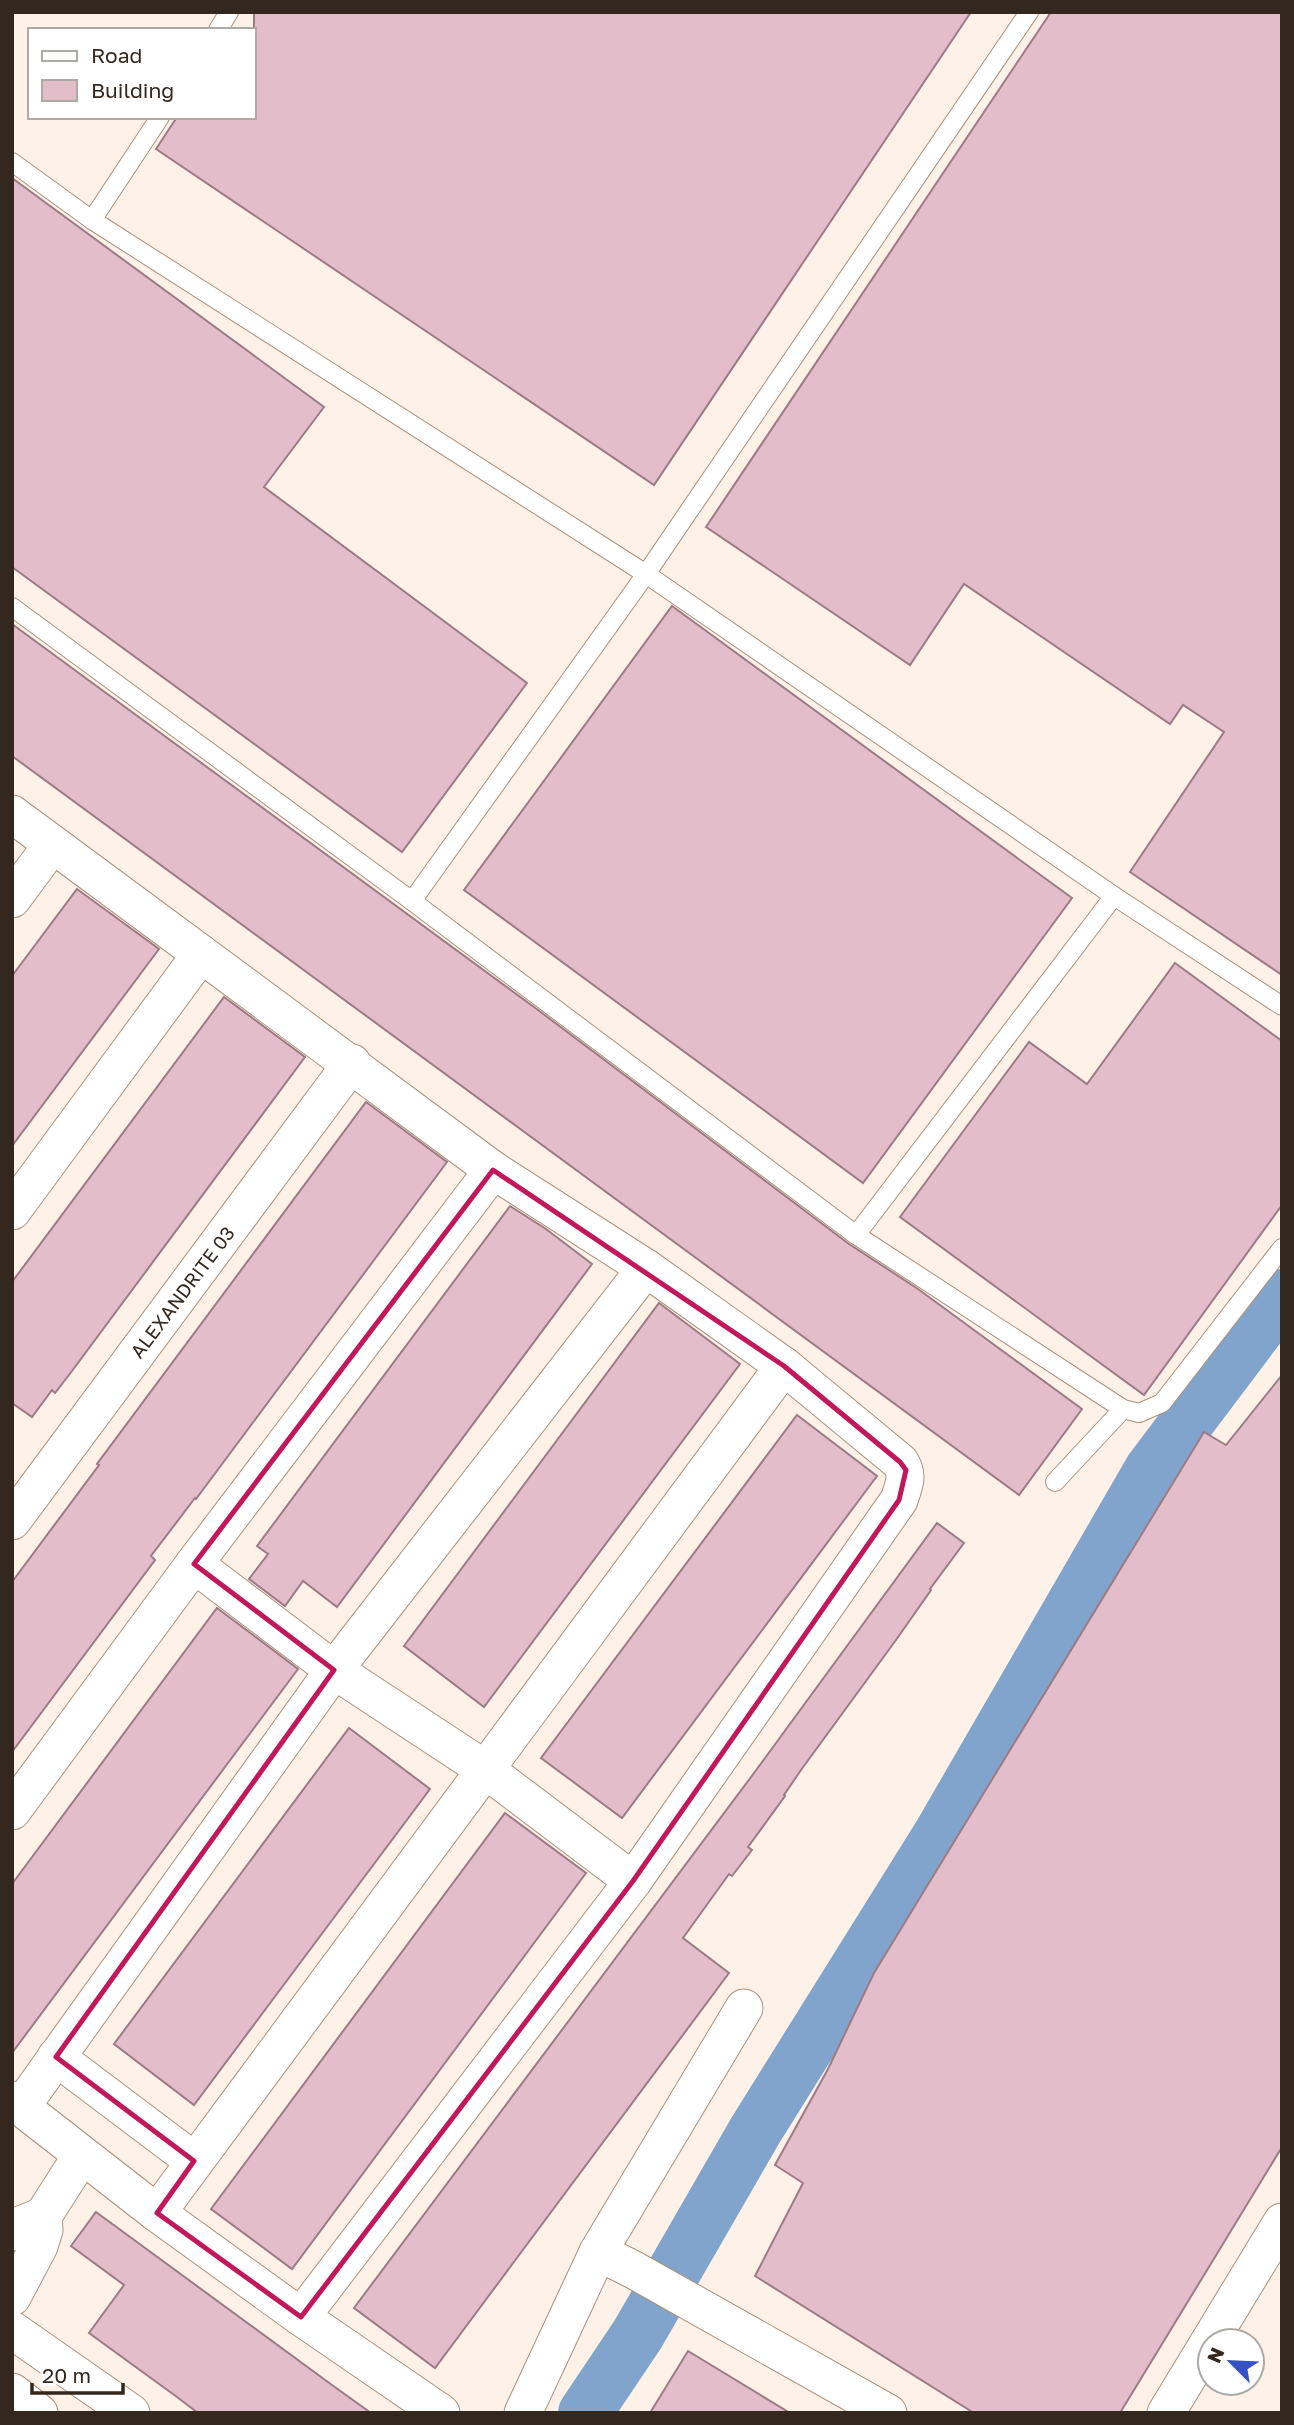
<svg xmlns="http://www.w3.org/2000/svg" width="1294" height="2425" font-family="'Golos Text',sans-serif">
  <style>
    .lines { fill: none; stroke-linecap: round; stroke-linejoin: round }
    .river { stroke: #81a4cc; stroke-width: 54 }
    .building { fill: #e3bdca; stroke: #9d7a86; stroke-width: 2 }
    .lane-casing { stroke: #ac907a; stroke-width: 20 }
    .street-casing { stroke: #ac907a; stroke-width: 39 }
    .lane { stroke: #fff; stroke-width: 18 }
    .street { stroke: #fff; stroke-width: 37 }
    .marked { fill: none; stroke: #c2185b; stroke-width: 5; stroke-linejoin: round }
    .labels { text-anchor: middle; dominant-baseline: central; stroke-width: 5; stroke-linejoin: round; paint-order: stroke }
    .street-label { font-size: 19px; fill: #33271e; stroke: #fff }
  </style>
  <rect width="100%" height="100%" fill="#fef2e8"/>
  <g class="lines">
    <polyline class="river" points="585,2413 638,2334 755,2131 941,1833 1151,1470 1282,1296"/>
  </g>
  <g class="building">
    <polygon points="254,12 971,12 654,485 156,149 177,117 254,117"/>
    <polygon points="1051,12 1282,12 1282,975 1130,872 1224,732 1183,705 1170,724 964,584 910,665 706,527"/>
    <polygon points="12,178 324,407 264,487 527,683 402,852 12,567"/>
    <polygon points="672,606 1072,898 863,1183 464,890"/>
    <polygon points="12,624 538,1010 849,1244 918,1289 1082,1409 1019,1495 12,756"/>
    <polygon points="77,889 159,949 12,1146 12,976"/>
    <polygon points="1175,963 1282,1041 1282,1205 1144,1395 900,1217 1029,1042 1087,1084"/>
    <polygon points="224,997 305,1057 72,1371 55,1393 52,1390 32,1417 12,1403 12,1282"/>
    <polygon points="366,1102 447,1162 196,1499 195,1498 151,1556 155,1560 12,1752 12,1582 99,1465 97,1464"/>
    <polygon points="510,1206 546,1229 592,1264 337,1607 303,1581 285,1606 249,1579 268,1554 257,1546"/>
    <polygon points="659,1303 740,1364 484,1707 404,1646"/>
    <polygon points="1282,1375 1282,2147 1120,2413 974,2413 755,2276 803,2183 775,2165 828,2069 874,1973 1204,1432 1226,1445"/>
    <polygon points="797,1415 877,1476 622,1818 541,1758"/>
    <polygon points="937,1523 964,1543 930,1589 931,1590 896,1640 801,1770 784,1795 785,1796 748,1847 752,1850 732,1876 729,1874 683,1938 729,1973 435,2368 354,2308 754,1773"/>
    <polygon points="217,1608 298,1669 12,2053 12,1884"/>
    <polygon points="349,1728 430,1789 194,2105 114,2044"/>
    <polygon points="505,1813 586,1873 292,2269 211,2209"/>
    <polygon points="96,2212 332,2385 371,2413 198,2413 177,2397 89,2333 124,2285 71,2246"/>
    <polygon points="688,2351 790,2413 650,2413"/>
  </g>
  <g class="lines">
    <defs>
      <g id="lane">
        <polyline points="1029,12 646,574 1114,896 1282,1006"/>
        <polyline points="218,30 229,12"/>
        <polyline points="12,162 92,220 646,574 412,901 856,1235 1123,1409 1139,1413 1162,1403 1282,1248"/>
        <polyline points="92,220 160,117"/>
        <polyline points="12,607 412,901"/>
        <polyline points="856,1235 1114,896"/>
        <polyline points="1055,1482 1123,1409"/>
      </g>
      <g id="street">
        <path d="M12,814l481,356 153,98 138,98 116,96c9,13 4,23 -1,38l-266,381 -332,436"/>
        <polyline points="12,899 52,845"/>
        <polyline points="12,1211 201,954"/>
        <polyline points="12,1521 352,1063"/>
        <polyline points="194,1564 334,1670 486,1770 633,1881"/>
        <polyline points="12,1811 194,1564 493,1170"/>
        <polyline points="56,2057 194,2161"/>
        <polyline points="12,2100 157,2213 301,2317 441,2413"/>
        <polyline points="21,2107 334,1670 646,1268"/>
        <polyline points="157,2213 784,1366"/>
        <polyline points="12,2232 18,2226 43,2216"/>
        <polyline points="598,2252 634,2270 888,2413"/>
        <polyline points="12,2297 39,2246 44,2230 43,2216 82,2155"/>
        <polyline points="12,2330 131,2413"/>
        <polyline points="12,2392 39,2413"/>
        <polyline points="523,2413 598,2252 744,2008"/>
        <polyline points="1166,2413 1282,2222"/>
      </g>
    </defs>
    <use href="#lane" class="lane-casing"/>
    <use href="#street" class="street-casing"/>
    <use href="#lane" class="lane"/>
    <use href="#street" class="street"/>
  </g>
  <path class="marked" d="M493,1170l291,196 116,96 6,8 -7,30 -266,381 -332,436 -144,-104 37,-52 -138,-104 278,-387 -140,-106z"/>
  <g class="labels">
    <g class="street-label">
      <text transform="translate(182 1292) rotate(-53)">ALEXANDRITE 03</text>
    </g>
  </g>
  <rect width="1294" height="2425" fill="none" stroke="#33271e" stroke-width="28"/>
  <rect x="28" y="28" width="228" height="91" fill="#ffffff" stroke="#ada9a5" stroke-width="2"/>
  <rect x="42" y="51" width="35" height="10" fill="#ffffff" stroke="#ada9a5" stroke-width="2"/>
  <text x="91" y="63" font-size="21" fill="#33271e">Road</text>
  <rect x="42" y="80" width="35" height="21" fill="#e3bdca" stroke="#ada9a5" stroke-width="2"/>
  <text x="91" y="98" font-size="21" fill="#33271e">Building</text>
  <g transform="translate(1231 2362) rotate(294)"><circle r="33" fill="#ffffff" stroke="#ada9a5" stroke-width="2"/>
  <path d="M0-5L12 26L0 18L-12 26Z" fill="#3653c5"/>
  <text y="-10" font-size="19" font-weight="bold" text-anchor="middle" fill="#33271e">N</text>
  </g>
  <path d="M32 2383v10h91v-10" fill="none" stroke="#33271e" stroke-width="3.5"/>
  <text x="42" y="2383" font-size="21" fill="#33271e" stroke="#ffffff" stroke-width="5" paint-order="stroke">20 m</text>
</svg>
